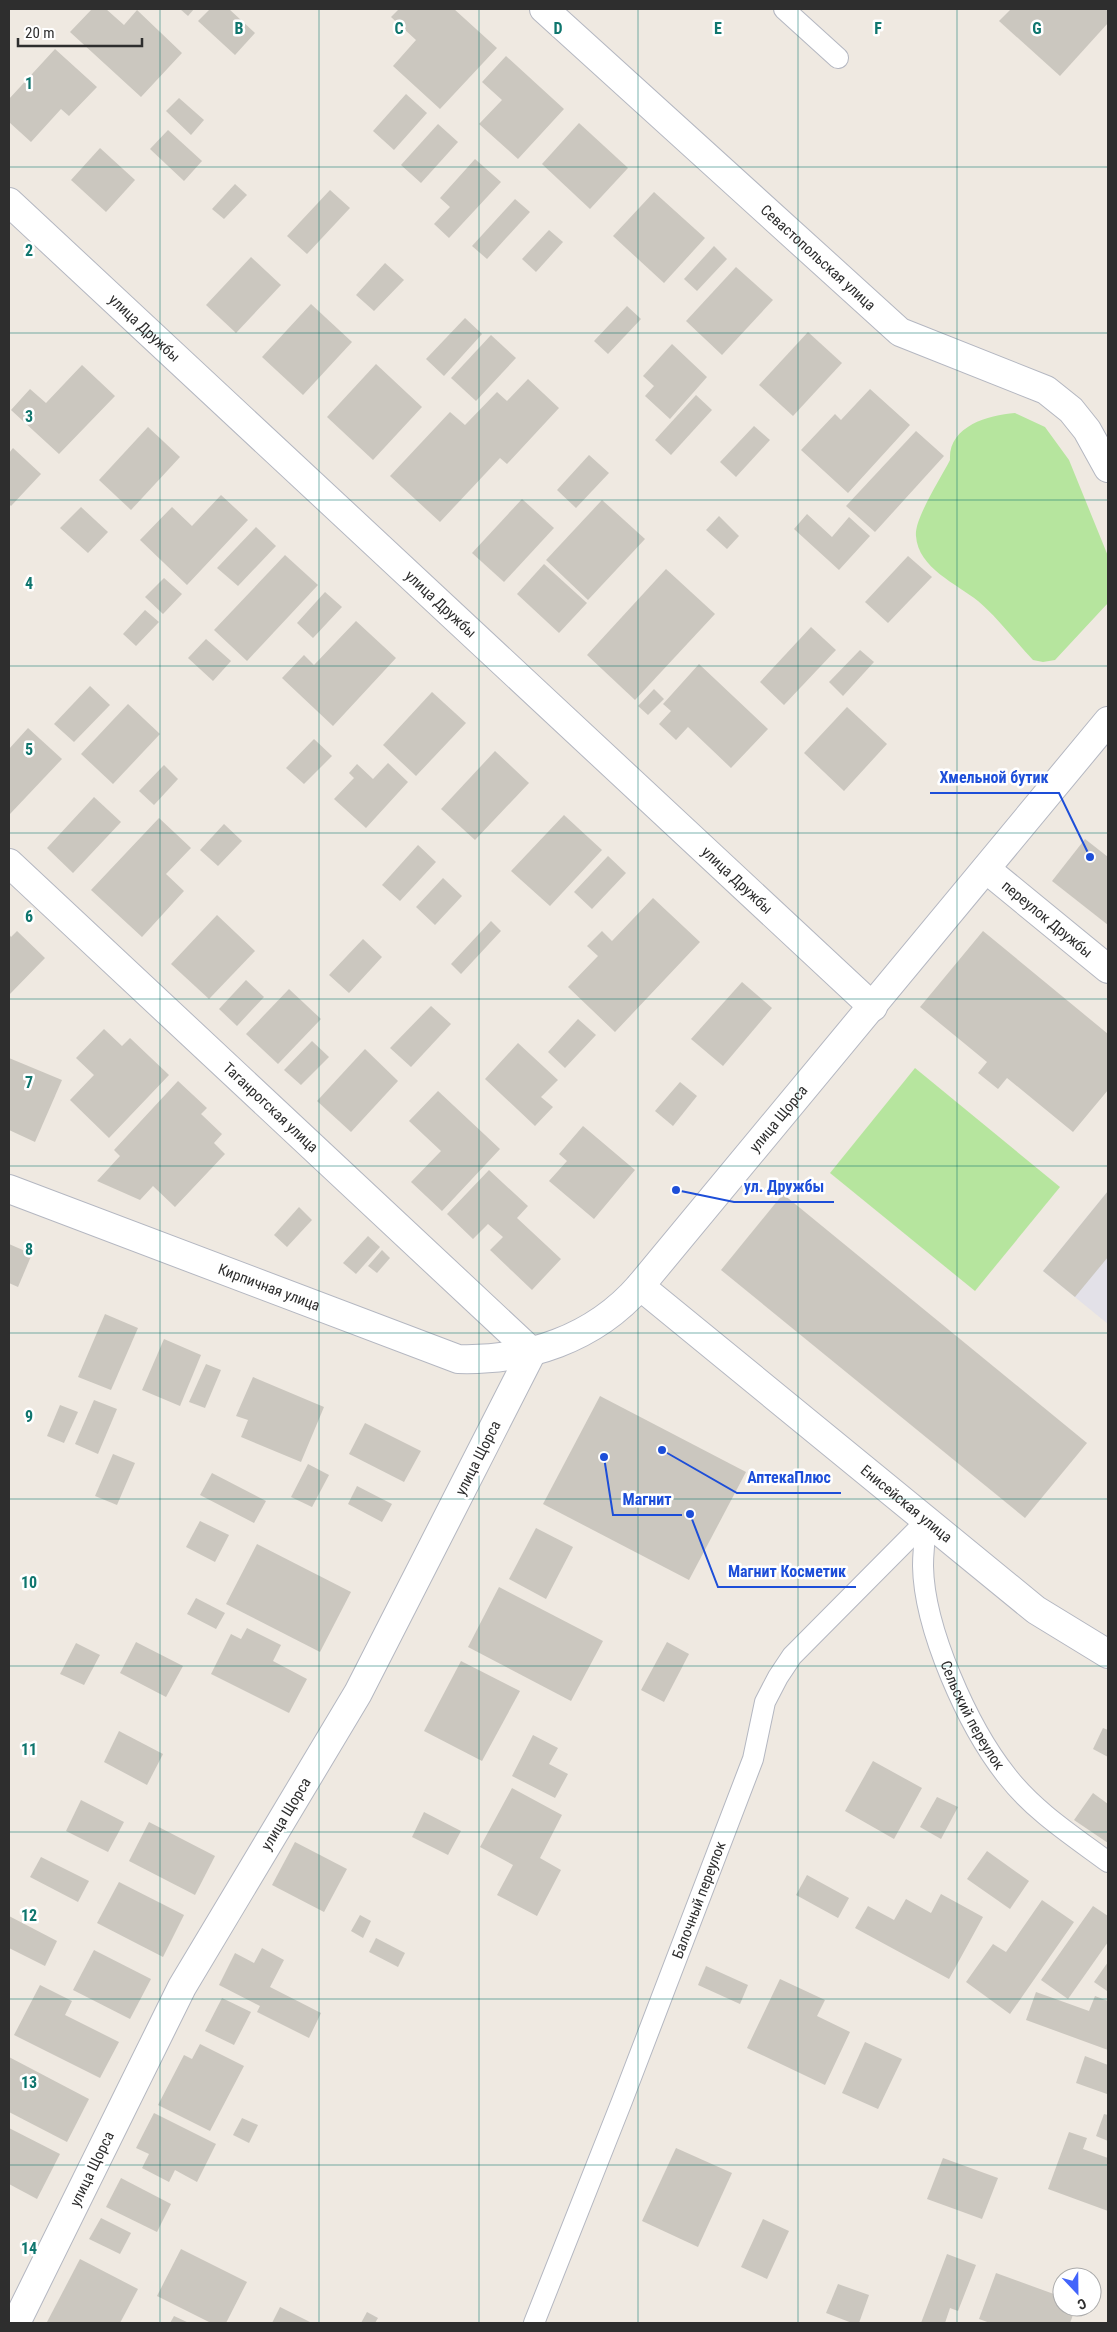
<svg xmlns="http://www.w3.org/2000/svg" width="1117" height="2332" font-family="'Roboto Condensed',sans-serif">
  <style>
    .industrial { fill: #e3e1e8 }
    .green { fill: #b6e59e }
    .building { fill: #cbc7bf }
    .lines { fill: none; stroke-linecap: round; stroke-linejoin: round }
    .service-casing { stroke: #b4b7c1; stroke-width: 22 }
    .minor-casing { stroke: #b4b7c1; stroke-width: 30 }
    .tertiary-casing { stroke: #b4b7c1; stroke-width: 30 }
    .service { stroke: #fff; stroke-width: 20 }
    .minor { stroke: #fff; stroke-width: 28 }
    .tertiary { stroke: #fff; stroke-width: 28 }
    .grid { fill: none; stroke: #0f766e; stroke-width: 1; stroke-opacity: 0.55 }
    .labels { text-anchor: middle; dominant-baseline: central; stroke-width: 5; stroke-linejoin: round; paint-order: stroke }
    .street-label { font-size: 15px; fill: #2e2e2e; stroke: #fff }
    .grid-label { font-size: 16px; text-anchor: middle; font-weight: bold; fill: #0f766e; stroke: #fff; stroke-width: 5; stroke-linejoin: round; paint-order: stroke }
    .leader { fill: none; stroke: #1d4ed8; stroke-width: 2 }
    .callout-dot { fill: #1d4ed8; stroke: #fff; stroke-width: 2 }
    .callout-label { font-size: 16px; text-anchor: middle; font-weight: bold; fill: #1d4ed8; stroke: #fff; stroke-width: 5; stroke-linejoin: round; paint-order: stroke }
  </style>
  <rect width="100%" height="100%" fill="#efe9e1"/>
  <polygon class="industrial" points="1108,1191 1108,1324 1043,1271"/>
  <g class="green">
    <path d="M1015,413l30,14 24,33 39,96v47l-53,57 -12,2 -10,-2c-18,-19 -35,-42 -55,-59 -21,-17 -60,-33 -62,-65 -2,-17 25,-58 34,-76 -2,-33 37,-45 65,-47z"/>
    <polygon points="915,1068 1060,1187 975,1291 830,1173"/>
  </g>
  <g class="building">
    <polygon points="92,9 106,9 124,25 137,10 182,53 141,97 70,32"/>
    <polygon points="180,9 194,9 188,16"/>
    <polygon points="210,9 229,9 255,33 235,55 198,21"/>
    <polygon points="399,9 454,9 497,48 440,109 393,66 416,40 391,17"/>
    <polygon points="1011,9 1108,9 1108,23 1060,76 999,21"/>
    <polygon points="55,49 97,87 69,116 61,109 31,142 9,122 9,99"/>
    <polygon points="506,56 564,109 518,159 479,124 502,100 482,82"/>
    <polygon points="406,94 427,113 394,150 373,131"/>
    <polygon points="179,98 204,120 191,135 166,111"/>
    <polygon points="579,123 628,168 590,209 542,164"/>
    <polygon points="438,124 458,142 421,183 401,165"/>
    <polygon points="168,130 202,161 184,181 150,149"/>
    <polygon points="100,148 135,180 106,212 71,180"/>
    <polygon points="475,159 501,182 449,238 434,224 450,207 440,198"/>
    <polygon points="235,184 247,195 224,219 212,209"/>
    <polygon points="330,190 350,208 307,254 287,236"/>
    <polygon points="654,192 705,238 664,283 613,236"/>
    <polygon points="515,199 530,212 487,259 472,246"/>
    <polygon points="549,230 563,242 536,272 522,259"/>
    <polygon points="714,246 727,259 697,291 684,279"/>
    <polygon points="251,257 281,285 236,333 206,305"/>
    <polygon points="385,263 404,280 374,311 356,295"/>
    <polygon points="736,267 773,300 722,355 686,321"/>
    <polygon points="311,304 352,342 303,395 262,357"/>
    <polygon points="627,306 641,319 608,354 594,341"/>
    <polygon points="465,318 482,334 444,376 426,359"/>
    <polygon points="808,332 842,363 793,416 759,385"/>
    <polygon points="491,335 516,358 476,401 451,378"/>
    <polygon points="672,344 707,377 670,419 645,396 654,386 643,376"/>
    <polygon points="376,364 422,407 373,460 327,417"/>
    <polygon points="82,365 115,396 59,454 11,410 30,389 46,403"/>
    <polygon points="528,379 559,408 507,464 500,458 440,522 390,476 450,412 465,425 497,392 507,401"/>
    <polygon points="870,389 910,425 848,493 801,450 835,414 841,420"/>
    <polygon points="696,395 712,410 671,455 655,440"/>
    <polygon points="754,426 770,440 736,477 720,462"/>
    <polygon points="148,427 180,457 131,510 99,480"/>
    <polygon points="916,431 944,456 875,532 846,506"/>
    <polygon points="13,448 41,474 11,506 9,504 9,453"/>
    <polygon points="589,455 609,473 576,508 557,490"/>
    <polygon points="221,495 248,520 187,585 140,540 172,507 192,526"/>
    <polygon points="522,499 554,528 504,582 472,553"/>
    <polygon points="602,500 645,539 588,600 546,560"/>
    <polygon points="81,507 108,532 88,553 60,528"/>
    <polygon points="807,514 832,537 849,517 870,536 839,570 794,529"/>
    <polygon points="719,516 739,536 727,549 706,530"/>
    <polygon points="256,527 276,546 238,586 217,568"/>
    <polygon points="285,555 318,585 247,661 214,630"/>
    <polygon points="908,556 932,577 888,623 865,602"/>
    <polygon points="544,564 587,603 559,633 517,594"/>
    <polygon points="666,569 715,614 635,700 587,655"/>
    <polygon points="164,578 182,594 163,614 145,597"/>
    <polygon points="325,592 342,607 313,638 297,623"/>
    <polygon points="145,610 159,622 136,646 123,634"/>
    <polygon points="356,621 396,658 333,726 282,678 304,655 314,665"/>
    <polygon points="811,627 836,650 784,705 760,682"/>
    <polygon points="206,639 231,661 213,681 188,658"/>
    <polygon points="860,650 874,662 843,696 829,682"/>
    <polygon points="699,664 768,729 731,768 688,727 676,740 659,724 671,711 663,704"/>
    <polygon points="90,686 110,705 74,742 54,724"/>
    <polygon points="654,689 664,699 648,715 638,706"/>
    <polygon points="432,692 466,723 416,776 383,745"/>
    <polygon points="128,704 160,734 113,784 81,754"/>
    <polygon points="847,707 887,744 844,791 804,753"/>
    <polygon points="28,728 62,759 10,814 9,749"/>
    <polygon points="314,739 332,756 304,784 286,768"/>
    <polygon points="495,751 529,783 475,840 441,809"/>
    <polygon points="388,763 408,782 366,828 334,799 354,778 349,773 357,764 373,779"/>
    <polygon points="164,765 178,779 154,805 139,791"/>
    <polygon points="94,797 121,822 73,873 47,848"/>
    <polygon points="564,815 602,850 550,906 511,871"/>
    <polygon points="159,818 191,848 166,874 184,891 142,937 91,890"/>
    <polygon points="224,824 242,841 218,866 200,850"/>
    <polygon points="1085,839 1108,857 1108,925 1052,881"/>
    <polygon points="418,845 436,862 400,901 382,885"/>
    <polygon points="608,856 626,873 592,909 574,892"/>
    <polygon points="443,878 462,896 435,925 416,907"/>
    <polygon points="653,898 700,942 615,1032 568,987 598,956 587,946 602,931 612,941"/>
    <polygon points="217,915 255,951 209,999 171,964"/>
    <polygon points="491,921 501,931 461,974 451,964"/>
    <polygon points="17,931 45,958 9,995 9,934 11,937"/>
    <polygon points="983,931 1108,1034 1108,1090 1073,1132 1007,1078 998,1089 978,1073 987,1062 920,1007"/>
    <polygon points="363,939 382,957 349,993 329,975"/>
    <polygon points="246,980 264,997 237,1026 219,1009"/>
    <polygon points="742,982 772,1008 723,1066 691,1039"/>
    <polygon points="289,989 321,1019 278,1064 246,1034"/>
    <polygon points="431,1006 451,1024 411,1067 390,1048"/>
    <polygon points="578,1019 596,1035 565,1068 548,1052"/>
    <polygon points="104,1029 122,1046 130,1038 169,1075 109,1138 70,1100 94,1075 76,1058"/>
    <polygon points="312,1041 329,1057 301,1085 284,1070"/>
    <polygon points="518,1043 558,1080 541,1097 553,1107 535,1126 485,1079"/>
    <polygon points="365,1049 398,1081 351,1132 317,1101"/>
    <polygon points="9,1058 62,1080 35,1142 9,1130"/>
    <polygon points="178,1081 207,1108 201,1114 222,1134 214,1143 225,1154 175,1207 153,1186 140,1200 97,1181 120,1156 114,1150"/>
    <polygon points="680,1082 697,1096 673,1126 655,1111"/>
    <polygon points="438,1091 500,1149 442,1211 411,1182 441,1151 409,1121"/>
    <polygon points="583,1126 635,1170 594,1219 549,1181 567,1161 559,1154"/>
    <polygon points="489,1170 528,1206 517,1218 561,1259 532,1290 490,1250 503,1237 488,1224 473,1239 447,1214"/>
    <polygon points="1108,1191 1108,1257 1075,1297 1043,1271"/>
    <polygon points="783,1194 1087,1443 1025,1518 721,1270"/>
    <polygon points="299,1207 312,1220 287,1247 274,1235"/>
    <polygon points="368,1236 380,1247 356,1274 343,1263"/>
    <polygon points="9,1244 32,1254 18,1287 9,1283"/>
    <polygon points="382,1250 390,1258 377,1273 368,1266"/>
    <polygon points="105,1314 138,1328 111,1390 78,1377"/>
    <polygon points="164,1339 201,1355 180,1406 142,1390"/>
    <polygon points="206,1364 221,1370 205,1408 189,1402"/>
    <polygon points="253,1377 324,1407 301,1462 241,1437 248,1420 236,1416"/>
    <polygon points="600,1396 746,1472 689,1580 543,1504"/>
    <polygon points="94,1400 117,1409 98,1454 75,1444"/>
    <polygon points="60,1405 78,1412 64,1443 47,1436"/>
    <polygon points="365,1423 421,1451 404,1482 349,1454"/>
    <polygon points="113,1454 135,1463 117,1505 95,1496"/>
    <polygon points="308,1464 329,1475 312,1507 291,1497"/>
    <polygon points="212,1473 266,1501 254,1523 200,1495"/>
    <polygon points="357,1486 392,1504 382,1522 348,1504"/>
    <polygon points="200,1521 229,1535 215,1562 186,1547"/>
    <polygon points="536,1528 573,1547 546,1599 509,1579"/>
    <polygon points="257,1544 351,1592 320,1652 226,1604"/>
    <polygon points="499,1587 603,1641 571,1701 468,1647"/>
    <polygon points="196,1598 225,1613 216,1629 187,1614"/>
    <polygon points="247,1628 281,1645 273,1661 307,1679 289,1713 211,1674 231,1634 241,1639"/>
    <polygon points="136,1642 183,1666 166,1697 120,1673"/>
    <polygon points="667,1642 689,1654 664,1702 641,1690"/>
    <polygon points="76,1643 100,1655 84,1685 60,1674"/>
    <polygon points="461,1661 520,1691 482,1761 424,1731"/>
    <polygon points="1103,1728 1108,1730 1108,1757 1093,1749"/>
    <polygon points="119,1731 163,1754 147,1785 104,1762"/>
    <polygon points="533,1735 558,1748 549,1764 568,1774 555,1798 512,1776"/>
    <polygon points="873,1761 922,1788 894,1839 845,1811"/>
    <polygon points="512,1788 562,1815 540,1858 561,1870 537,1916 497,1895 513,1865 480,1847"/>
    <polygon points="1093,1793 1108,1804 1108,1843 1074,1820"/>
    <polygon points="937,1797 958,1807 941,1839 920,1827"/>
    <polygon points="81,1800 124,1822 108,1852 66,1831"/>
    <polygon points="424,1812 461,1831 448,1855 412,1837"/>
    <polygon points="149,1822 215,1856 195,1895 129,1861"/>
    <polygon points="295,1842 347,1869 324,1912 272,1885"/>
    <polygon points="987,1851 1029,1881 1010,1909 967,1879"/>
    <polygon points="41,1857 89,1881 78,1902 30,1877"/>
    <polygon points="807,1875 849,1898 838,1918 796,1895"/>
    <polygon points="119,1882 184,1915 163,1957 97,1923"/>
    <polygon points="941,1894 983,1917 949,1979 855,1928 868,1906 894,1920 906,1899 931,1913"/>
    <polygon points="1042,1900 1074,1922 1010,2014 966,1982 993,1944 1006,1952"/>
    <polygon points="1093,1906 1108,1916 1108,1942 1068,1999 1041,1980"/>
    <polygon points="360,1915 371,1921 363,1938 351,1931"/>
    <polygon points="9,1916 57,1941 45,1966 9,1948"/>
    <polygon points="376,1938 405,1953 398,1967 369,1952"/>
    <polygon points="262,1948 284,1960 270,1987 321,2013 309,2038 257,2012 260,2006 219,1985 235,1953 254,1963"/>
    <polygon points="94,1950 151,1979 130,2019 73,1990"/>
    <polygon points="1108,1962 1108,1989 1107,1991 1094,1982"/>
    <polygon points="706,1966 748,1985 740,2004 698,1985"/>
    <polygon points="780,1979 825,2000 817,2016 850,2032 825,2085 747,2048"/>
    <polygon points="40,1985 72,2001 65,2015 119,2042 100,2078 14,2035"/>
    <polygon points="1036,1992 1089,2011 1095,1996 1108,2001 1108,2050 1026,2020"/>
    <polygon points="222,1998 251,2012 234,2045 205,2031"/>
    <polygon points="865,2042 902,2059 878,2109 842,2093"/>
    <polygon points="200,2044 244,2066 210,2131 158,2105 184,2055 192,2059"/>
    <polygon points="1085,2056 1108,2065 1107,2094 1076,2083"/>
    <polygon points="9,2057 89,2099 67,2142 9,2112"/>
    <polygon points="154,2113 216,2144 197,2182 175,2170 169,2182 142,2168 149,2154 136,2148"/>
    <polygon points="1104,2114 1108,2115 1108,2141 1096,2136"/>
    <polygon points="242,2118 258,2125 249,2143 233,2135"/>
    <polygon points="9,2128 60,2154 37,2199 9,2184"/>
    <polygon points="1069,2132 1087,2138 1083,2149 1108,2158 1108,2211 1048,2189"/>
    <polygon points="676,2148 732,2173 698,2247 642,2221"/>
    <polygon points="943,2158 998,2178 982,2219 927,2199"/>
    <polygon points="121,2178 171,2204 157,2232 106,2207"/>
    <polygon points="101,2218 131,2233 120,2254 89,2239"/>
    <polygon points="763,2219 789,2231 767,2279 741,2267"/>
    <polygon points="181,2249 247,2282 226,2323 211,2323 157,2296"/>
    <polygon points="947,2254 976,2265 958,2311 950,2308 945,2323 921,2323"/>
    <polygon points="80,2259 138,2289 120,2323 47,2322"/>
    <polygon points="996,2273 1062,2297 1062,2307 1076,2307 1070,2323 990,2323 979,2319"/>
    <polygon points="838,2284 869,2295 859,2323 852,2323 826,2313"/>
    <polygon points="280,2307 312,2323 272,2323"/>
    <polygon points="367,2312 378,2318 375,2323 361,2323"/>
    <polygon points="174,2316 189,2323 170,2323"/>
  </g>
  <g class="lines">
    <defs>
      <g id="service">
        <polyline points="784,9 838,58"/>
        <path id="s1" d="M927,1520c-2,15 -4,31 -4,46 1,63 45,161 84,210 27,35 66,60 101,86"/>
        <path id="s2" d="M534,2323l88,-222 131,-342 12,-57 13,-25 14,-21 135,-136"/>
      </g>
      <g id="minor">
        <path id="s3" d="M544,9l356,323 146,58 25,20 16,20 21,38"/>
        <path id="s4" d="M9,202l864,805"/>
        <path id="s5" d="M9,863l523,489 -174,341 -176,294 -166,336"/>
        <path id="s6" d="M986,869l122,100"/>
        <path id="s7" d="M640,1286l396,324 72,44"/>
      </g>
      <g id="tertiary">
        <path id="s8" d="M9,1189l449,170c69,2 136,-20 182,-73l468,-565"/>
      </g>
    </defs>
    <use href="#service" class="service-casing"/>
    <use href="#minor" class="minor-casing"/>
    <use href="#tertiary" class="tertiary-casing"/>
    <use href="#service" class="service"/>
    <use href="#minor" class="minor"/>
    <use href="#tertiary" class="tertiary"/>
  </g>
  <path class="grid" d="M160,9v2314M319,9v2314M479,9v2314M638,9v2314M798,9v2314M957,9v2314M9,167h1099M9,333h1099M9,500h1099M9,666h1099M9,833h1099M9,999h1099M9,1166h1099M9,1333h1099M9,1499h1099M9,1666h1099M9,1832h1099M9,1999h1099M9,2165h1099"/>
  <g class="labels">
    <g class="street-label">
      <text stroke="none"><textPath href="#s3" startOffset="370">Севастопольская улица</textPath></text>
      <text stroke="none"><textPath href="#s4" startOffset="185">улица Дружбы</textPath></text>
      <text stroke="none"><textPath href="#s4" startOffset="590">улица Дружбы</textPath></text>
      <text stroke="none"><textPath href="#s4" startOffset="995">улица Дружбы</textPath></text>
      <text stroke="none"><textPath href="#s6" startOffset="79">переулок Дружбы</textPath></text>
      <text stroke="none"><textPath href="#s5" startOffset="358">Таганрогская улица</textPath></text>
      <text stroke="none"><textPath href="#s8" startOffset="900">улица Щорса</textPath></text>
      <text stroke="none"><textPath href="#s8" startOffset="278">Кирпичная улица</textPath></text>
      <text transform="translate(478 1458) rotate(-63)">улица Щорса</text>
      <text stroke="none"><textPath href="#s7" startOffset="344">Енисейская улица</textPath></text>
      <text stroke="none"><textPath href="#s1" startOffset="205">Сельский переулок</textPath></text>
      <text transform="translate(286 1814) rotate(-59)">улица Щорса</text>
      <text stroke="none"><textPath href="#s2" startOffset="454">Балочный переулок</textPath></text>
      <text transform="translate(92 2169) rotate(-64)">улица Щорса</text>
    </g>
  </g>
  <g class="grid-label">
    <text x="239" y="34">B</text>
    <text x="399" y="34">C</text>
    <text x="558" y="34">D</text>
    <text x="718" y="34">E</text>
    <text x="878" y="34">F</text>
    <text x="1037" y="34">G</text>
    <text x="29" y="89">1</text>
    <text x="29" y="256">2</text>
    <text x="29" y="422">3</text>
    <text x="29" y="589">4</text>
    <text x="29" y="755">5</text>
    <text x="29" y="922">6</text>
    <text x="29" y="1088">7</text>
    <text x="29" y="1255">8</text>
    <text x="29" y="1422">9</text>
    <text x="29" y="1588">10</text>
    <text x="29" y="1755">11</text>
    <text x="29" y="1921">12</text>
    <text x="29" y="2088">13</text>
    <text x="29" y="2254">14</text>
  </g>
  <path class="leader" d="M1090 857L1059 793H930M676 1190L734 1202H834M662 1450L737 1493H841M604 1457L613 1515H682M690 1514L718 1587H856"/>
  <g class="callout-dot">
    <circle cx="1090" cy="857" r="5"/>
    <circle cx="676" cy="1190" r="5"/>
    <circle cx="662" cy="1450" r="5"/>
    <circle cx="604" cy="1457" r="5"/>
    <circle cx="690" cy="1514" r="5"/>
  </g>
  <g class="callout-label">
    <text x="994" y="783">Хмельной бутик</text>
    <text x="784" y="1192">ул. Дружбы</text>
    <text x="789" y="1483">АптекаПлюс</text>
    <text x="647" y="1505">Магнит</text>
    <text x="787" y="1577">Магнит Косметик</text>
  </g>
  <rect width="1117" height="2332" fill="none" stroke="#2e2e2e" stroke-width="20"/>
  <g transform="translate(1077 2292) rotate(158)"><circle r="24" fill="#ffffff" stroke="#ababab"/>
  <path d="M0-4L9 19L0 12L-9 19Z" fill="#4264fb"/>
  <text y="-8" font-size="14" font-weight="bold" text-anchor="middle" fill="#2e2e2e">С</text>
  </g>
  <path d="M18 38v8h124v-8" fill="none" stroke="#2e2e2e" stroke-width="2.5"/>
  <text x="25" y="38" font-size="15" fill="#2e2e2e" stroke="#ffffff" stroke-width="4" paint-order="stroke">20 m</text>
</svg>
